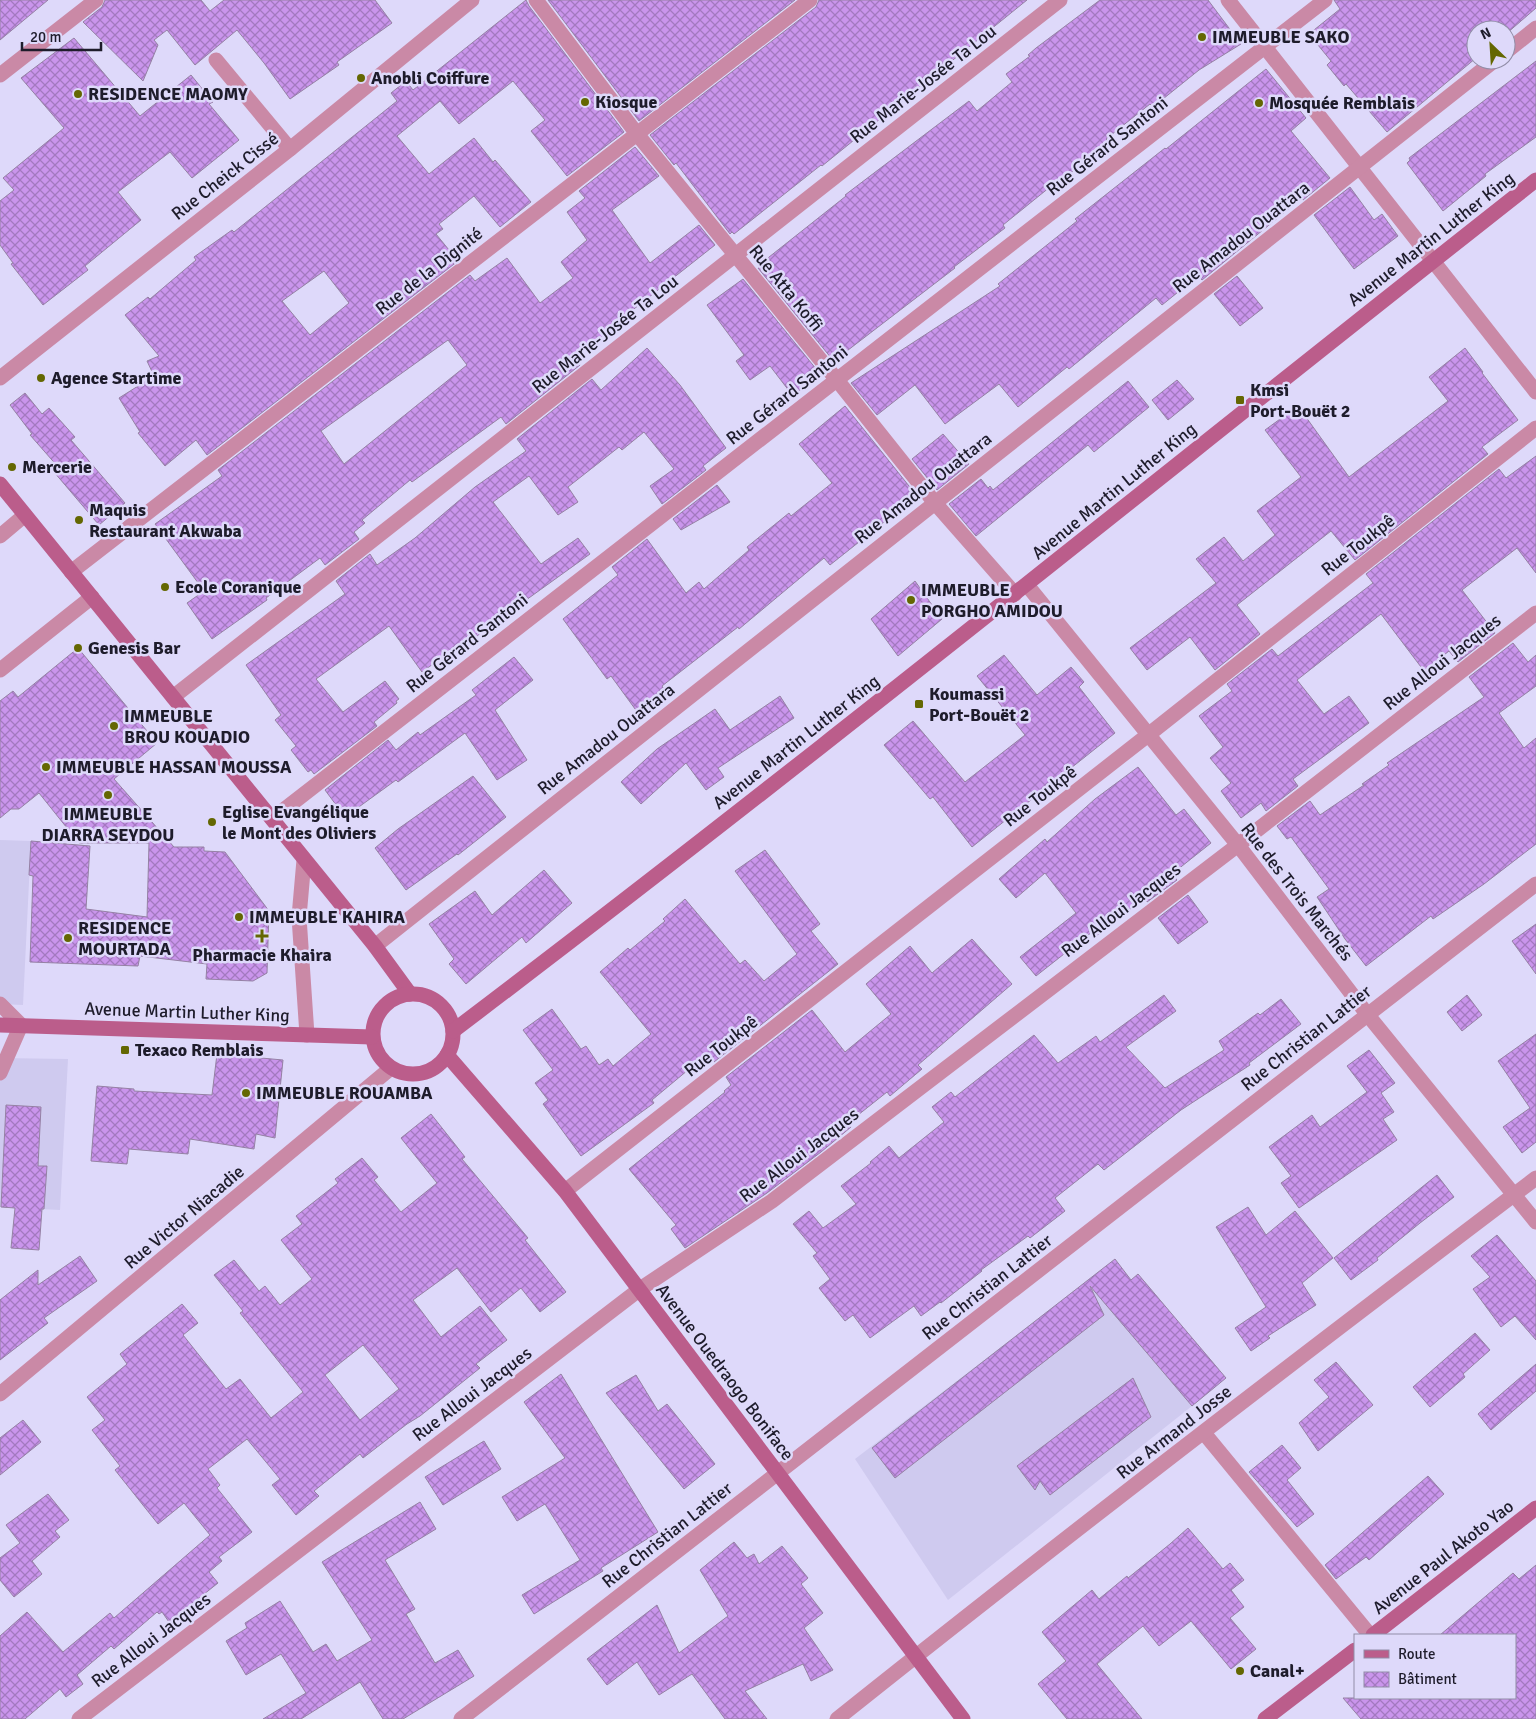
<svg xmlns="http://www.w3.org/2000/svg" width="1536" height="1719" font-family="Signika,sans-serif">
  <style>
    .built { fill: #cfcaef }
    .building { fill: url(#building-cross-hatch); stroke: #9581a4; fill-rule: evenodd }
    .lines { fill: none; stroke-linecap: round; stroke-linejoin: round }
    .lane { stroke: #ca89a6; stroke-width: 15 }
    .street { stroke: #ca89a6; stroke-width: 15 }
    .secondary { stroke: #bb5d8b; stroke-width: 15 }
    .poi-dot { fill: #646702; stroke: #ded9fa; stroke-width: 2 }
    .labels { text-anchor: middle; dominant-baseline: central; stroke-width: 5; stroke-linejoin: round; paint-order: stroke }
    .poi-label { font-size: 18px; font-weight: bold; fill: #1e1c2b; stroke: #ded9fa; text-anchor: start }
    .street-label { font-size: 18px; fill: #1e1c2b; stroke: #ded9fa }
  </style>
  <defs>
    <pattern id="building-cross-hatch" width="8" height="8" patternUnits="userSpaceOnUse" patternTransform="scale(1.25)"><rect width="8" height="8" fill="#ca95ec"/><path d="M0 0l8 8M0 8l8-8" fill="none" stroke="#a379bf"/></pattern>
  </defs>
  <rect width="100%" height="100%" fill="#ded9fa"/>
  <g class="built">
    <polygon points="0,840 31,841 23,1005 0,1004"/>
    <polygon points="0,1058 68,1059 60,1210 0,1207"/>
    <polygon points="1087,1281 1192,1406 948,1600 855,1459"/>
  </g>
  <g class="building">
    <polygon points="0,0 48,0 0,40"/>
    <polygon points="105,0 201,0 210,11 224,0 375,0 392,23 337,62 339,65 290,99 264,63 237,30 195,65 167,30 154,40 158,45 143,81 83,22 102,7"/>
    <path d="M526,0l3,6 95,126 -57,44 -36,-45 14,-11 -32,-39 -54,43 -19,-23 -43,35 32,38 45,-36 19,24 2,-2 36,42 -31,25 -26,-31 -35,28 4,5 -7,5 22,27 -251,194 -11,-15 -31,26 -27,-33 2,-1 -21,-34 35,-22 -7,-15 12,-5 -34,-41 23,-18 2,2 46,-39 -2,-3 38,-27 2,2 163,-131 -6,-8 15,-12 7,9zM324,271l25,32 -39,32 -28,-34z"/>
    <polygon points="548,0 795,0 639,121"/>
    <polygon points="819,0 1027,0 822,166 821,165 734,234 732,232 730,234 676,163 674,165 650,135 816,7"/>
    <polygon points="1100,0 1208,0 1241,44 1199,70 1153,107 1150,104 1106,139 1110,143 1051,188 1050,187 1003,225 1005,228 954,267 955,268 839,357 841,360 836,364 758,268 761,266 759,265 846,196 845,195 969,101 977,111 1012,82 1006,74 1030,56 1028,55 1036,48"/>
    <polygon points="1334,0 1536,0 1536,8 1506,34 1506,30 1476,30 1476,58 1387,132 1346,84 1344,86 1327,65 1331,61 1309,34 1340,9"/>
    <polygon points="74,38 140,116 191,75 213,102 209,104 239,140 192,178 170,152 118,192 141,220 85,266 88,270 43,305 11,264 13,263 0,245 0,201 14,190 3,178 64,128 21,78"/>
    <polygon points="1536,61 1536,137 1485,174 1486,176 1443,211 1407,163 1410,160 1409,158"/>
    <polygon points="1266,69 1306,118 1291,131 1330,178 1303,200 1302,198 1202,280 1198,276 1162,305 1156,298 1069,369 1067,367 1018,407 999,384 945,424 915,385 877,415 851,383 1000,286 998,284 1077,221 1075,219 1165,148 1166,149"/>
    <path d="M635,147l24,29 -47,34 38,53 49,-38 16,20 -109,86 1,2 -33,25 6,7 -74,59 -5,-7 -89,65 -2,-2 -48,40 3,3 -11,9 5,7 -34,26 -5,-7 -54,40 1,2 -55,39 -25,-36 17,-12 -49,-67 67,-48 -4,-6 252,-195 5,6 32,-23 33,45 33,-25 -12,-16 26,-22 -20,-28 18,-14 -6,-7zM448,340l19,25 -123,99 -23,-33z"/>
    <polygon points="1350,187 1374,220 1382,214 1398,236 1354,269 1314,215"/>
    <polygon points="1237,276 1263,308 1240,326 1214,294"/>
    <polygon points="743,279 821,375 793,396 770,366 750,380 736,361 744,355 707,305"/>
    <polygon points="647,348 680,385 726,448 703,466 706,470 662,504 650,486 674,469 644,432 622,450 619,447 568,487 578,502 558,515 529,476 493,502 541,564 578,538 590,554 483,631 455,655 451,651 422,672 389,626 316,679 343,712 385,681 399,699 396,701 397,703 374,722 377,726 314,774 311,770 308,772 291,750 296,746 275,720 281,715 246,665 345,594 336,581 370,554 377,565 415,538 475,487 526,451 517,439 592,379 601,390"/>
    <polygon points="1465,348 1483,372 1482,373 1518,420 1482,447 1488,454 1355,560 1331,531 1237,605 1260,634 1215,670 1190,637 1147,670 1130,648 1216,583 1196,559 1224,537 1243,561 1275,535 1257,511 1301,477 1265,430 1298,406 1349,477 1448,401 1429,377"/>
    <polygon points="1177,380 1194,399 1168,420 1152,400"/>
    <polygon points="1128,381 1149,407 1094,452 1088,445 976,536 949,504 981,479 988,488 990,486 993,490"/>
    <polygon points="25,393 42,414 49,408 75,437 71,440 125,503 99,525 54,472 59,468 30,435 32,434 10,405"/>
    <polygon points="845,406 917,496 830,565 824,558 739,629 738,627 662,686 667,693 638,713 611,676 607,679 563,619 618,575 612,567 647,539 686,593 699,582 704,589 749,550 747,547 789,513 791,516 832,483 799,444"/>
    <polygon points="943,434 969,464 937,490 912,459"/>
    <polygon points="1536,456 1536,573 1517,548 1462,590 1495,633 1458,662 1449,651 1424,671 1381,614 1297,680 1324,714 1349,696 1369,723 1293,779 1298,786 1266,811 1261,803 1241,818 1221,791 1231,783 1210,758 1223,747 1199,716 1232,691 1227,684 1272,649 1278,656 1373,583 1366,574 1499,469 1506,478"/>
    <polygon points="717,485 730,502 681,530 673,519"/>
    <polygon points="915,581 942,619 898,656 871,619"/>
    <polygon points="1513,643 1528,662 1536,655 1536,686 1499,713 1524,748 1536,738 1536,844 1484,884 1433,919 1431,916 1366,966 1345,939 1317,897 1329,889 1291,837 1287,839 1277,826 1310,801 1320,815 1364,785 1362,784 1389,765 1387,763 1484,697 1469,677"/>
    <polygon points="78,648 157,743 114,779 174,847 204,847 204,851 225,852 269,911 267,973 253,981 206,979 207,964 140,956 138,966 30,962 33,876 29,875 31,841 90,846 86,909 147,917 149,843 79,843 39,793 19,809 11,809 0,818 0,701 13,691 18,697"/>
    <polygon points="1004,655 1037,695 1071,667 1084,682 1079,687 1115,733 972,847 933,797 930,799 884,745 913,721 965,782 1025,735 977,676"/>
    <polygon points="514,657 533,680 495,710 527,760 497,780 465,733 398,782 396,780 345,817 325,790 388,740 396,750 418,732 420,735 476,695 472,690"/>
    <polygon points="780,696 794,718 718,768 724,777 706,790 686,763 641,804 621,782 657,749 715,709 730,730"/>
    <polygon points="1138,767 1176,815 1184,809 1211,843 1172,874 1177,880 1147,902 1144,898 1095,937 1092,932 1036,976 1020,957 1076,913 1045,873 1016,898 999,879 1045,839 1047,842 1095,799"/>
    <polygon points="473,776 506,817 458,855 457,854 406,890 375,848 398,829"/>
    <polygon points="765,850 820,924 811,931 838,964 714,1062 712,1060 704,1066 700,1060 652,1100 654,1103 581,1156 543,1104 548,1100 535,1083 553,1070 523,1030 552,1009 581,1049 586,1046 599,1065 608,1059 613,1066 651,1034 600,972 628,948 630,950 665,921 663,919 685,899 740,964 745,960 764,981 797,954 735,871"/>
    <polygon points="544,870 572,903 526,943 522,937 466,984 449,964 454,959 429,924 475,891 492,915"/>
    <polygon points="1188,895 1208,922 1178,944 1158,918"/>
    <polygon points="1536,924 1536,974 1512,941"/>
    <polygon points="972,939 1012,984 918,1065 922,1069 890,1096 887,1092 848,1123 851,1127 821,1152 767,1193 685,1248 671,1229 676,1225 629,1169 725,1092 724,1091 731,1085 726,1077 812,1010 845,1052 891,1014 866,984 910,946 932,973"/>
    <polygon points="1164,995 1176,1011 1126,1047 1165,1088 1224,1050 1219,1041 1258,1013 1260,1015 1281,999 1301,1024 1249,1063 1250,1065 1181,1110 1104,1170 1098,1164 1055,1198 1065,1211 1030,1238 1028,1236 981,1270 982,1271 941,1303 940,1302 921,1316 914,1306 870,1338 853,1315 845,1321 819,1288 830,1279 813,1256 817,1253 793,1224 809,1211 823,1228 856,1204 841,1186 871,1163 870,1162 889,1146 899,1158 944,1122 932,1107 951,1092 955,1097 1034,1035 1058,1063 1096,1036 1100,1042"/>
    <polygon points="1467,995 1482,1015 1462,1031 1447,1012"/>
    <polygon points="1536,1034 1536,1142 1522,1153 1503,1127 1530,1108 1498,1061"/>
    <polygon points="1369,1050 1395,1083 1381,1093 1394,1112 1383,1119 1397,1140 1299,1208 1281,1183 1291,1176 1269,1147 1312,1115 1320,1127 1367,1092 1347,1066"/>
    <polygon points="217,1054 283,1060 275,1138 256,1134 254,1149 190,1139 188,1154 129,1149 127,1164 91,1161 97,1086 134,1089 134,1091 212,1095"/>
    <polygon points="6,1105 41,1107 38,1166 47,1166 44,1209 42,1209 39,1250 11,1248 15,1208 1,1207"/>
    <path d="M431,1114l34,43 -3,2 66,79 -3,2 41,52 -26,20 -19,-24 -30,24 -34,-44 -44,32 28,37 39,-31 27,34 -31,24 4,4 -60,48 -13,8 -44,34 -3,-4 -46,37 5,5 -23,19 -24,-30 8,-6 -33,-40 -39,30 12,16 -3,3 35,44 -33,25 3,4 -13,11 9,11 -49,39 -7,-10 -3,2 -2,-2 -43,37 -3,-3 -34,29 6,9 -17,13 -6,-8 -35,30h-25v-83l27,-24 36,40 47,-39 4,5 96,-83 -26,-32 -26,21 -43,-54 5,-4 -28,-36 13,-10 -18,-23 40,-33 -7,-10 62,-50 16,19 -15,12 43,54 14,-10 31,39 32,-26 -63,-79 3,-2 -29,-36 20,-15 25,31 6,-5 15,19 32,-26 -31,-39 21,-16 -6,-8 42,-33 -3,-4 27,-21 16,19 -4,3 27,32 36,-29 -36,-45zM363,1345l36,44 -39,31 -35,-45z"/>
    <polygon points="1437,1175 1454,1197 1420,1223 1377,1258 1378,1260 1351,1280 1334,1258"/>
    <polygon points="1248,1207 1266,1235 1295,1211 1333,1258 1302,1283 1316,1305 1268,1336 1270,1338 1251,1351 1235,1328 1266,1307 1216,1227"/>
    <polygon points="1497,1235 1536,1281 1536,1340 1515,1316 1501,1327 1473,1289 1490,1277 1471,1256"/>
    <polygon points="80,1256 97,1281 44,1318 48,1323 0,1360 0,1300 38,1270 38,1285"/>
    <polygon points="1115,1259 1131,1280 1138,1274 1226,1378 1192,1406 1090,1286 1104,1315 895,1478 872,1448"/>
    <polygon points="1475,1333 1490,1350 1463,1374 1465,1377 1430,1407 1413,1387"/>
    <polygon points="1336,1362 1373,1405 1318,1451 1299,1423 1329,1397 1314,1380"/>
    <polygon points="1536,1364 1536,1391 1491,1430 1478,1414"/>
    <polygon points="561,1374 658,1532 601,1568 603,1571 534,1614 522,1595 580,1560 545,1504 517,1521 502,1497 565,1458 524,1402"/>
    <polygon points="636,1375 658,1411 667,1404 715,1464 684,1489 606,1393"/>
    <polygon points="1133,1378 1151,1417 1050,1495 1040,1481 1035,1490 1017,1466"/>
    <polygon points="23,1420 41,1442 0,1475 0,1438"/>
    <polygon points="484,1441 501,1469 443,1505 425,1477"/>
    <polygon points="1282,1445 1301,1468 1287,1480 1314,1514 1297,1527 1249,1472"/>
    <polygon points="1428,1476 1444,1494 1369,1560 1366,1557 1336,1579 1325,1565"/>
    <polygon points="48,1494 69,1520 55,1531 60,1537 32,1561 42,1574 14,1597 0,1580 0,1558 20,1543 6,1525"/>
    <polygon points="420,1502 436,1529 385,1560 415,1609 406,1614 435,1663 458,1650 474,1676 403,1719 383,1719 360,1682 301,1719 263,1719 306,1693 281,1654 246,1675 226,1641 247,1628 245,1623 280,1601 313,1652 326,1644 337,1661 372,1640 322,1562"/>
    <polygon points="1188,1528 1223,1569 1230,1563 1244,1580 1231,1590 1244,1607 1230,1618 1256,1649 1231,1669 1191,1621 1159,1646 1143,1626 1097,1664 1142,1719 1067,1719 1038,1684 1066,1661 1042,1632 1092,1590 1099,1599 1127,1576 1128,1578 1170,1544"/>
    <polygon points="734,1542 747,1558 754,1554 759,1564 782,1546 808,1578 801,1584 823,1613 804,1628 833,1670 811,1681 803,1664 745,1691 767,1719 725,1719 692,1674 659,1695 637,1662 607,1685 587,1659 657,1605 679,1653 728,1616 700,1570"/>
    <polygon points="1536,1565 1536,1719 1361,1719 1343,1698 1515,1698 1515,1635 1440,1635 1513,1573 1519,1579"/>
  </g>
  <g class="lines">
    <g class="lane">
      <polyline points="216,60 290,149"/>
      <polyline points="0,536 25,515"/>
      <polyline points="304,860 299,917 307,1035"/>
      <polyline points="0,1004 21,1025 0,1073"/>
    </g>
    <g class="street">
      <polyline points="536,0 637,134 837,380 935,503 1015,594"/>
      <polyline points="1228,0 1536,392"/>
      <polyline points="1506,52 1536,28"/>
      <polyline points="0,75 96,0"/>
      <polyline points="0,378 290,149 472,0"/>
      <polyline points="71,572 810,0"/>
      <polyline points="1027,585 1238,845 1367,1014 1536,1222"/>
      <polyline points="0,670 92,597"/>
      <polyline points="173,697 1060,0"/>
      <polyline points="272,819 1325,0"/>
      <polyline points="375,946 1495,60"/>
      <polyline points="565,1191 1148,735 1536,428"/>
      <polyline points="0,1394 391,1068"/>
      <polyline points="1204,1433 1370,1635"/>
      <polyline points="79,1719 640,1289 772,1201 1238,845 1536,613"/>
      <polyline points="461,1719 1536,884"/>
      <path d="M837,1719c230,-184 464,-363 699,-541"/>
    </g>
    <g class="secondary">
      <polyline points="0,484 375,946 410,994"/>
      <circle cx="413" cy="1034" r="40"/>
      <polyline points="0,1025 372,1037"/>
      <path d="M453,1031c366,-277 722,-567 1083,-851"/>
      <polyline points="447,1055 565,1191 963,1719"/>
      <polyline points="1373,1635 1536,1508"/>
      <polyline points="1265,1719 1355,1650"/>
    </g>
  </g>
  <g class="poi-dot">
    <circle cx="1202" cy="37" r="5"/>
    <circle cx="361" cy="78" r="5"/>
    <circle cx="78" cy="94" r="5"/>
    <circle cx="585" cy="102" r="5"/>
    <circle cx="1259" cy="103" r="5"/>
    <circle cx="41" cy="378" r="5"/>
    <rect x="1235" y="395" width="10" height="10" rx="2.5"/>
    <circle cx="12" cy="467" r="5"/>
    <circle cx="79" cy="520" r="5"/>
    <circle cx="165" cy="587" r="5"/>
    <circle cx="911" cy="600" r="5"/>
    <circle cx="78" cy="648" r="5"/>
    <rect x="914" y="699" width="10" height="10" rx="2.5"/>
    <circle cx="114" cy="726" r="5"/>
    <circle cx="46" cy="767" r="5"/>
    <circle cx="108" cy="795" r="5"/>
    <circle cx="212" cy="822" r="5"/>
    <circle cx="239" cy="917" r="5"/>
    <path d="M259.5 928.5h5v5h5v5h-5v5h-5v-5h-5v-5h5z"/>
    <circle cx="68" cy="938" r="5"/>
    <rect x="120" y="1045" width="10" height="10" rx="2.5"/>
    <circle cx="246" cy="1093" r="5"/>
    <circle cx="1240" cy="1671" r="5"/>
  </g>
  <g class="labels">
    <g class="poi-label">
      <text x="1212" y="37">IMMEUBLE SAKO</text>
      <text x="371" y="78">Anobli Coiffure</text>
      <text x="88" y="94">RESIDENCE MAOMY</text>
      <text x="595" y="102">Kiosque</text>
      <text x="1269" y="103">Mosquée Remblais</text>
      <text x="51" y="378">Agence Startime</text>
      <text x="1250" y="390">Kmsi<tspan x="1250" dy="21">Port-Bouët 2</tspan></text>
      <text x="22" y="467">Mercerie</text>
      <text x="89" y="510">Maquis<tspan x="89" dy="21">Restaurant Akwaba</tspan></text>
      <text x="175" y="587">Ecole Coranique</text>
      <text x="921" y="590">IMMEUBLE<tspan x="921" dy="21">PORGHO AMIDOU</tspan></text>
      <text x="88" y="648">Genesis Bar</text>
      <text x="929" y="694">Koumassi<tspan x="929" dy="21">Port-Bouët 2</tspan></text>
      <text x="124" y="716">IMMEUBLE<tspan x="124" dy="21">BROU KOUADIO</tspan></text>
      <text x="56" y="767">IMMEUBLE HASSAN MOUSSA</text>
      <text x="222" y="812">Eglise Evangélique<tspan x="222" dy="21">le Mont des Oliviers</tspan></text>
      <text x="108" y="814" text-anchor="middle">IMMEUBLE<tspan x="108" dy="21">DIARRA SEYDOU</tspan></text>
      <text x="249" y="917">IMMEUBLE KAHIRA</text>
      <text x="78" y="928">RESIDENCE<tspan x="78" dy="21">MOURTADA</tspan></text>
      <text x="262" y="955" text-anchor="middle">Pharmacie Khaira</text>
      <text x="135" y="1050">Texaco Remblais</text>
      <text x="256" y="1093">IMMEUBLE ROUAMBA</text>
      <text x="1250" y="1671">Canal+</text>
    </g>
    <g class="street-label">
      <text transform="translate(923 84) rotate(-38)">Rue Marie-Josée Ta Lou</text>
      <text transform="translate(1107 146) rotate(-38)">Rue Gérard Santoni</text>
      <text transform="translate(225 176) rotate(-38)">Rue Cheick Cissé</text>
      <text transform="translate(1241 237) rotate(-38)">Rue Amadou Ouattara</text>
      <text transform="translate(1431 239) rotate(-38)">Avenue Martin Luther King</text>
      <text transform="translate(429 271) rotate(-38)">Rue de la Dignité</text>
      <text transform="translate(786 288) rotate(51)">Rue Atta Koffi</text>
      <text transform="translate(605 334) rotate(-38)">Rue Marie-Josée Ta Lou</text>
      <text transform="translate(787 395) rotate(-38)">Rue Gérard Santoni</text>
      <text transform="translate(923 488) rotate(-38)">Rue Amadou Ouattara</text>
      <text transform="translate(1114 491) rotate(-39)">Avenue Martin Luther King</text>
      <text transform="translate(1358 545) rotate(-38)">Rue Toukpê</text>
      <text transform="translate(467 643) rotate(-38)">Rue Gérard Santoni</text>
      <text transform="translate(1442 662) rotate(-38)">Rue Alloui Jacques</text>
      <text transform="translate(606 739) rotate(-38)">Rue Amadou Ouattara</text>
      <text transform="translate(796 742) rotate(-38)">Avenue Martin Luther King</text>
      <text transform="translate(1040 796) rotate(-38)">Rue Toukpê</text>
      <text transform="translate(1297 892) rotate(52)">Rue des Trois Marchés</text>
      <text transform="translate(1121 910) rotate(-37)">Rue Alloui Jacques</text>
      <text transform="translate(187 1012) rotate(2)">Avenue Martin Luther King</text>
      <text transform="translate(1306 1038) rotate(-38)">Rue Christian Lattier</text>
      <text transform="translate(721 1046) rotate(-38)">Rue Toukpê</text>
      <text transform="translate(799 1155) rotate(-37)">Rue Alloui Jacques</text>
      <text transform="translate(184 1217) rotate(-40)">Rue Victor Niacadie</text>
      <text transform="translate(987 1287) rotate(-38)">Rue Christian Lattier</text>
      <text transform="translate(725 1372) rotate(53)">Avenue Ouedraogo Boniface</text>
      <text transform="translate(472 1394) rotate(-37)">Rue Alloui Jacques</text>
      <text transform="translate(1174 1432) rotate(-38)">Rue Armand Josse</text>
      <text transform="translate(667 1535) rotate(-38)">Rue Christian Lattier</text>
      <text transform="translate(1443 1557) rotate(-38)">Avenue Paul Akoto Yao</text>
      <text transform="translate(151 1640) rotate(-37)">Rue Alloui Jacques</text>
    </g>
  </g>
  <rect x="1354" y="1634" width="162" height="65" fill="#ded9fa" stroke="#918da7"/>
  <rect x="1364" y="1650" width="25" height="8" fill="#bb5d8b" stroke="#918da7"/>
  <text x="1398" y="1659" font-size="15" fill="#1e1c2b">Route</text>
  <rect x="1364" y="1672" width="25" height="15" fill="url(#building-cross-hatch)" stroke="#918da7"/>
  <text x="1398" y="1684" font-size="15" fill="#1e1c2b">Bâtiment</text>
  <g transform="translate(1491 45) rotate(335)"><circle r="24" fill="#ded9fa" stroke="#918da7"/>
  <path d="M0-4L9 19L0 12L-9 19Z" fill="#646702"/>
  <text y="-8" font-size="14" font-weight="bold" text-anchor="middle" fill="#1e1c2b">N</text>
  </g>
  <path d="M22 42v8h79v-8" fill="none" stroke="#1e1c2b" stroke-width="2.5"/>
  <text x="30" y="42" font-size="15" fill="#1e1c2b" stroke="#ded9fa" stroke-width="4" paint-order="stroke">20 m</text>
</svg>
